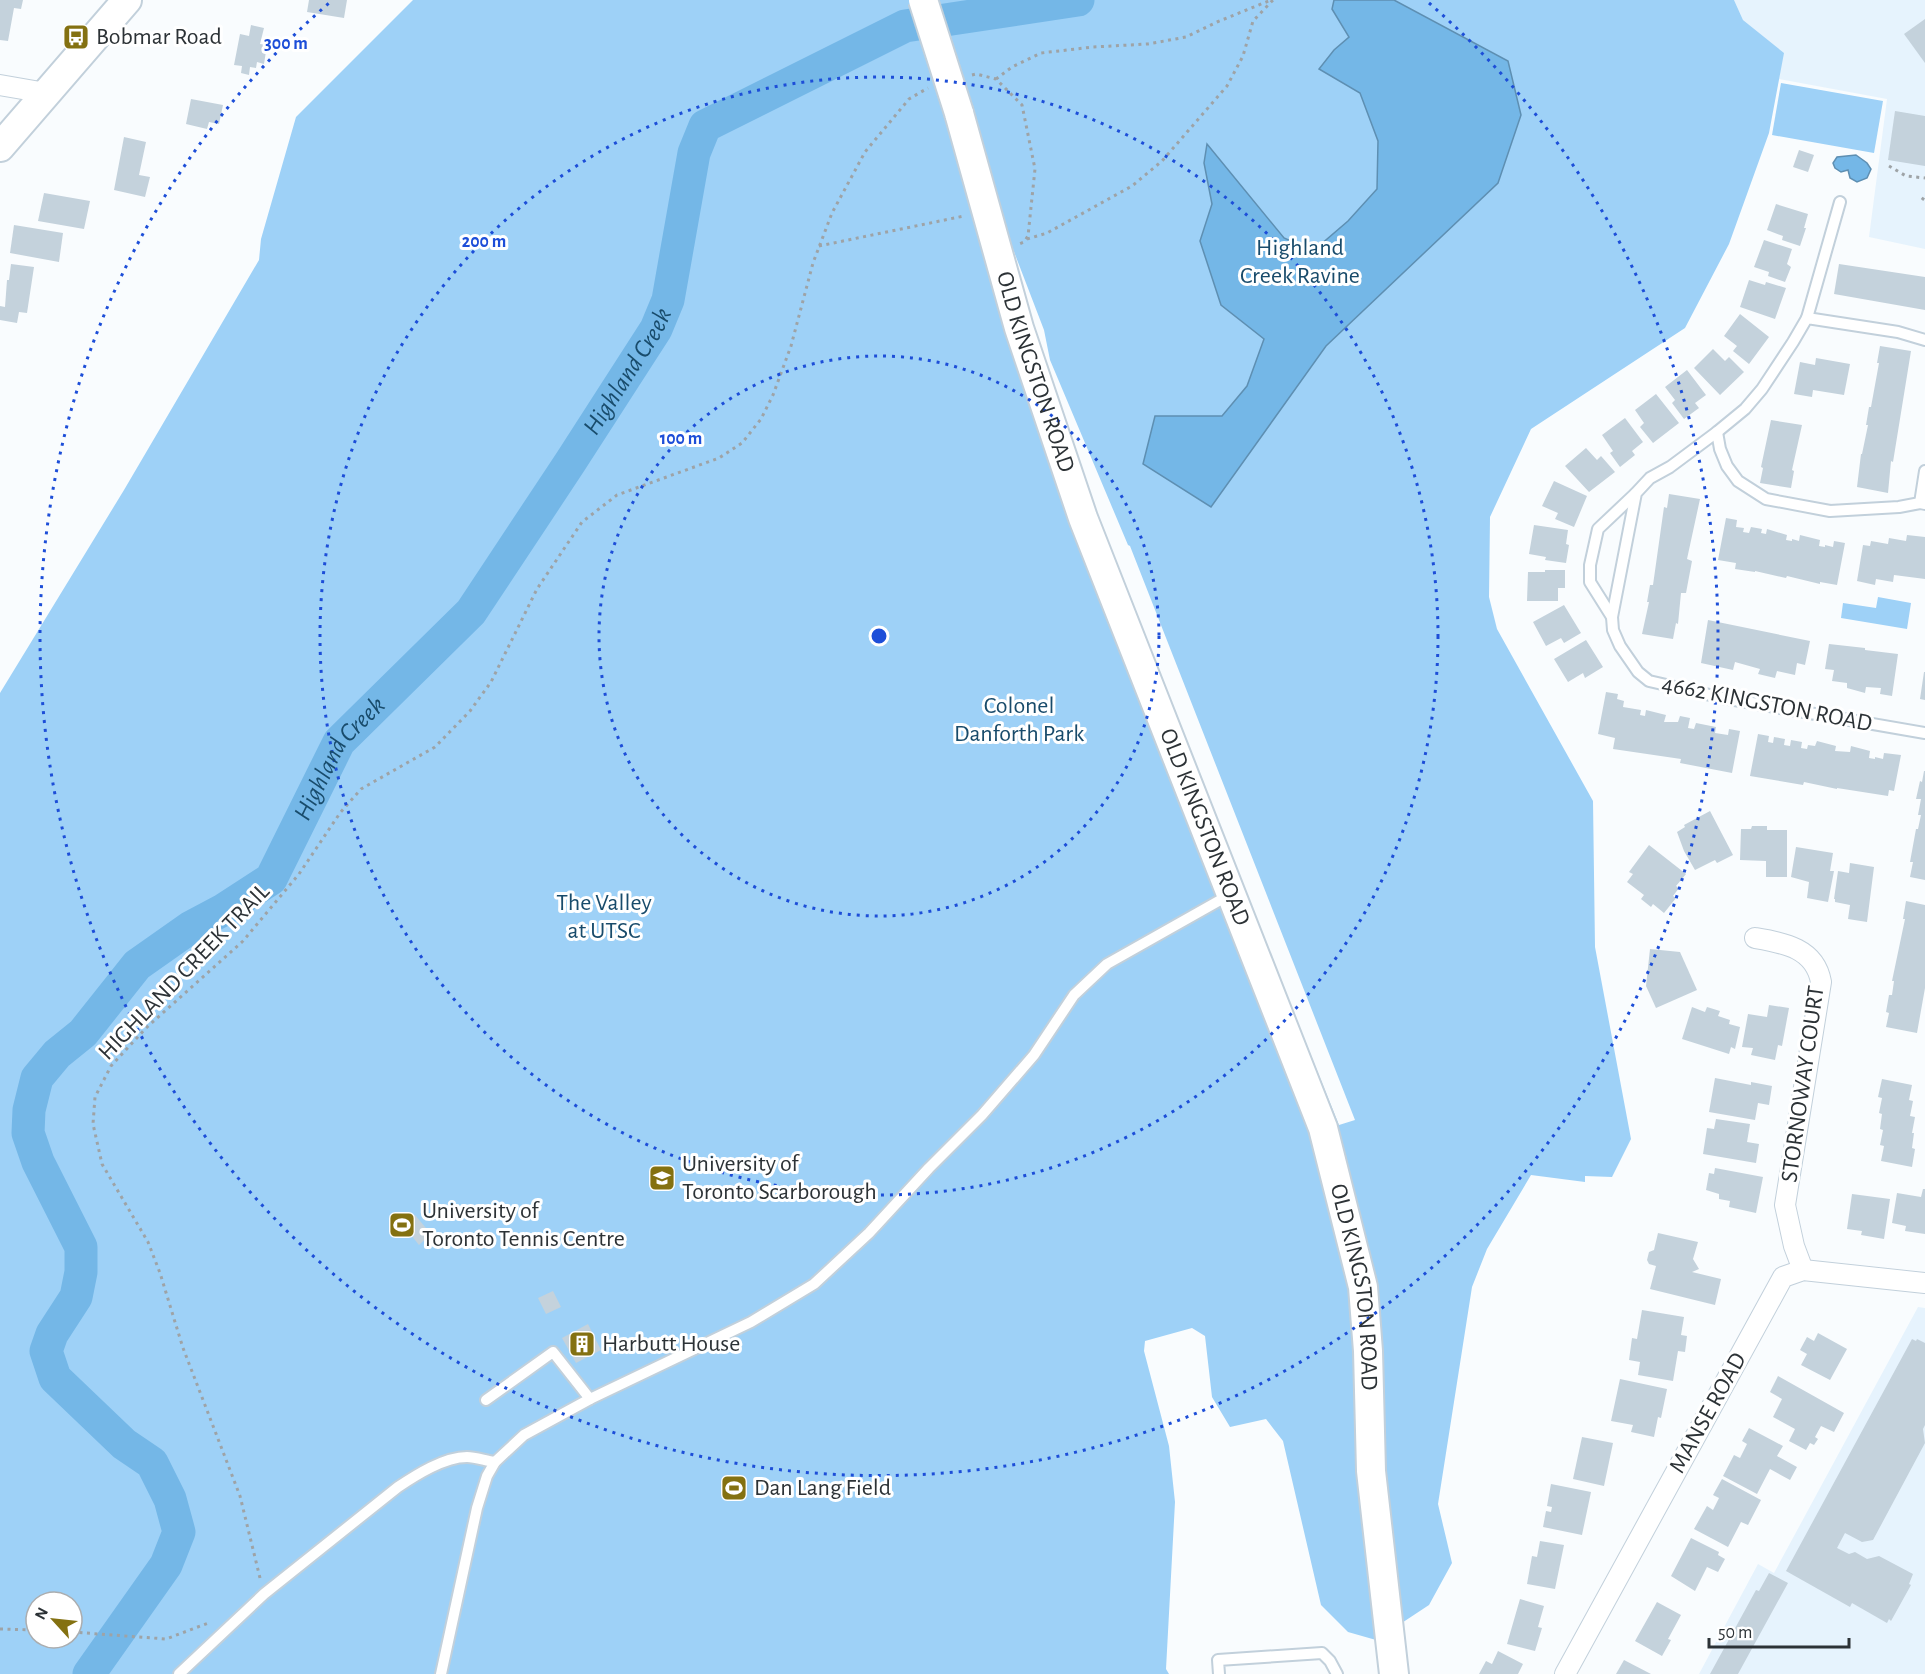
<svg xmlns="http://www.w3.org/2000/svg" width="1925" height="1674" font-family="'Alegreya Sans',sans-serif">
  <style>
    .built { fill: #e6f3fd }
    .green { fill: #9ed1f7; fill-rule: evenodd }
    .water { fill: #74b7e7; stroke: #5e8fb2; stroke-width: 1.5 }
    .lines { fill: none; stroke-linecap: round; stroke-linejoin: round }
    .river { stroke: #74b7e7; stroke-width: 33 }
    .building { fill: #c4d2dc }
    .lane-casing { stroke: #c2d0db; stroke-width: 14 }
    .street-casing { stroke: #c2d0db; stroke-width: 22 }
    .secondary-casing { stroke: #c2d0db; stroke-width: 32 }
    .path { stroke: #9ea3a6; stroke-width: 3; stroke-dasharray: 3 4.5; stroke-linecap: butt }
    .lane { stroke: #fff; stroke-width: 10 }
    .street { stroke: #fff; stroke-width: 20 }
    .secondary { stroke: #fff; stroke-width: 28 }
    .secondary-bridge-casing { stroke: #c2d0db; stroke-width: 32; stroke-linecap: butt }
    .secondary-bridge { stroke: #fff; stroke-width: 28 }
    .ring { fill: none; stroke: #1d4ed8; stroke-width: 3; stroke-dasharray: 3 6 }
    .labels { text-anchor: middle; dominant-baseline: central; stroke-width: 6; stroke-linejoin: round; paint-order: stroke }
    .poi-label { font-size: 24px; fill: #2c3236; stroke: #fff; text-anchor: start }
    .park-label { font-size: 24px; fill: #184b6b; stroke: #fff }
    .street-label { font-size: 24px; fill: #2c3236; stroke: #fff }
    .water-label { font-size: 26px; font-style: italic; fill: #194c6c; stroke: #fff }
    .centre { fill: #1d4ed8; stroke: #fff; stroke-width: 3 }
    .ring-label { font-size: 18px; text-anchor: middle; font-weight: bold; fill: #1d4ed8; stroke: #fff; stroke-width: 6; stroke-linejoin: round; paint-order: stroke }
  </style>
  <rect width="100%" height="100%" fill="#f9fcfe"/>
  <g class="built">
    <polygon points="1734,0 1925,0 1925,249 1869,237 1887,99 1779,79 1783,53 1743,20"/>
    <polygon points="1918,1307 1925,1308 1925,1674 1699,1674 1758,1564 1774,1573"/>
  </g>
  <g class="green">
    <path d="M413,0h497l85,271 344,854 16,-5 -225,-574 -2,-1 -78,-185 -6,-30 -41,-107 -66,-223h797l9,20 41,33 -15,80 -40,111 -44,84 -154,101 -41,88 -1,80 8,32 96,172 2,146 36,192 -19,38 -27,-1v6l-54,-7 -44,74 -15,38 -34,217 14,59 -23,42 -53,35 -28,-8 -27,-27 -38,-164 -17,-22 -36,8 -18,-30 -7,-61 -13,-8 -47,13 -1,10 25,95 6,56 -9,167 3,5h-1169v-981l124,-203 135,-230 2,-21 35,-122zM36,1602h36v36h-36z"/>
    <polygon points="1781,83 1883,101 1874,153 1772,135"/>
    <polygon points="1878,597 1911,603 1907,629 1841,618 1843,603 1876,608"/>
  </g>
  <g class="water">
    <polygon points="1334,0 1394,0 1508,61 1521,115 1498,183 1326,346 1211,507 1143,464 1155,416 1222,416 1247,386 1264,339 1221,305 1200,241 1212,204 1204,163 1207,144 1284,238 1313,251 1348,221 1377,189 1378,141 1360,93 1319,69 1334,50 1349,37 1332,9"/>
    <polygon points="1856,155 1867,163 1871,169 1867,178 1857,182 1850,178 1848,170 1841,172 1835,168 1833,163 1837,157"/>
  </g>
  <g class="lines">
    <path class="river" id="s1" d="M89,1674l77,-109 13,-33 -9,-33 -18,-36 -28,-19 -69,-66 -9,-27 6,-17 24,-37 5,-25v-25l-43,-85 -10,-29 1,-23 8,-32 20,-24 26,-21 54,-68 54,-38 32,-17 48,-31 68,-137 132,-130 100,-151 85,-132 12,-29 26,-147 11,-27 200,-100 173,-26"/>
  </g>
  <g class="building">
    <polygon points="0,0 23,0 21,9 14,8 8,41 0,40"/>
    <polygon points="309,0 347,0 344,18 307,12"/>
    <polygon points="1925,19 1925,63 1904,34"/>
    <polygon points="251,25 264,28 260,44 267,45 264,64 257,62 256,68 250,67 249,75 241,73 242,66 234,65 240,34 249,36"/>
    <polygon points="191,99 223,105 219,124 209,122 207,129 186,124"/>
    <polygon points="1895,111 1925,116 1925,166 1888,160"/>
    <polygon points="124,137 146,142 139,175 150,177 145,197 114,190"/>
    <polygon points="1799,150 1814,155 1808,172 1793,167"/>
    <polygon points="44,193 90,201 84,229 38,221"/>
    <polygon points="1776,204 1808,214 1804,228 1806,228 1800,246 1782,240 1783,236 1767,230"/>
    <polygon points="14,225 63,233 59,262 10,253"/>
    <polygon points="1764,240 1792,249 1787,264 1791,267 1785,282 1768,276 1769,272 1754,267"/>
    <polygon points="11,264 34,267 27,313 19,312 17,323 0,320 0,306 5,307 7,280 9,280"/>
    <polygon points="1839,264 1925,277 1925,310 1834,294"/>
    <polygon points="1749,280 1765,285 1766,282 1786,288 1775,319 1740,307"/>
    <polygon points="1740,314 1769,337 1749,364 1733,351 1737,346 1724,336"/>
    <polygon points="1880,346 1911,351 1893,462 1891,461 1888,493 1857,487 1861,454 1862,454 1868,425 1866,425 1869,407 1871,407 1879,363 1877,363"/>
    <polygon points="1713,349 1725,361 1729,357 1744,372 1720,395 1694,368"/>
    <polygon points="1816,358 1850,364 1844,395 1813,390 1812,397 1794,394 1800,362 1815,365"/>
    <polygon points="1687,370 1706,395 1695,403 1699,408 1684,419 1672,403 1675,400 1665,387"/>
    <polygon points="1656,394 1679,423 1653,443 1640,427 1644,423 1635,410"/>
    <polygon points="1625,418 1643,442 1632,451 1635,455 1620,467 1610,453 1613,451 1602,435"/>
    <polygon points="1771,420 1802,425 1792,470 1794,471 1791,488 1760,483 1763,468 1761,467"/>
    <polygon points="1586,448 1597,460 1601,456 1615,472 1589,492 1565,466"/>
    <polygon points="1554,481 1587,496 1574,527 1555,519 1558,513 1542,506"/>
    <polygon points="1669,494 1700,499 1687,559 1692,561 1686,593 1681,593 1678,624 1676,623 1673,639 1642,634 1649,602 1647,602 1650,585 1653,585 1664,507 1667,508"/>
    <polygon points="1726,518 1737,520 1736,527 1744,528 1743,532 1749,533 1751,527 1762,529 1761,533 1766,534 1767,529 1787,535 1786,540 1792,541 1792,539 1799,541 1800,535 1820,540 1819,546 1825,547 1825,545 1833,547 1834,541 1845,543 1837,585 1820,582 1820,584 1787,576 1786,578 1755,571 1755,572 1735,569 1736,563 1718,560"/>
    <polygon points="1534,525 1568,530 1566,544 1569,545 1566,563 1545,560 1546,557 1529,554"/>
    <polygon points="1907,535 1925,537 1925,579 1894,575 1893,582 1876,579 1875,585 1857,581 1863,545 1870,546 1871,541 1888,544 1889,538 1906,541"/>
    <polygon points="1545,570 1565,570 1565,588 1558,588 1558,601 1527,601 1528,572 1545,572"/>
    <polygon points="1564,605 1581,633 1564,643 1561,638 1546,646 1533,622"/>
    <polygon points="1708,620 1810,641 1805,665 1797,663 1795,675 1777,671 1775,678 1758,674 1760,669 1735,662 1733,670 1701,663"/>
    <polygon points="1586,640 1603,667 1585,678 1583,673 1568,682 1554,659"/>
    <polygon points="1829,644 1865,648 1865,650 1898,654 1892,696 1880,694 1881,688 1866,687 1865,693 1847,688 1847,683 1832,681 1834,670 1825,669"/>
    <polygon points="1924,672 1925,672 1925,700 1920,699"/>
    <polygon points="1606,692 1618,694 1617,699 1624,701 1623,707 1641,710 1640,715 1645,716 1646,710 1666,715 1664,722 1678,722 1680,716 1690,718 1688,728 1694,729 1696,723 1716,727 1715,733 1728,735 1729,729 1740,731 1732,773 1680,763 1681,759 1613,749 1615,738 1598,734"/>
    <polygon points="1758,734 1769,736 1768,742 1773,743 1774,737 1785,739 1784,745 1790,746 1791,740 1802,742 1801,748 1807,749 1808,745 1815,746 1817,741 1836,746 1835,751 1850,752 1851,746 1870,751 1869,758 1875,759 1875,757 1883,759 1884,753 1901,755 1894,791 1889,790 1888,796 1837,788 1837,789 1804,782 1803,785 1750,776"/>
    <polygon points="1924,771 1925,771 1925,880 1910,877 1913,862 1910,862 1916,829 1918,829 1921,815 1918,815 1921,799 1916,799 1920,781 1922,782"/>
    <polygon points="1710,811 1733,855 1717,863 1715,860 1695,870 1684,851 1677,832 1685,827 1684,825"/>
    <polygon points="1752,826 1767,826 1767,830 1787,830 1787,877 1766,877 1766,861 1740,860 1741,829 1751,829"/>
    <polygon points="1649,845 1686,874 1676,886 1679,888 1673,896 1676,898 1664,913 1653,904 1651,907 1641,899 1644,895 1627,882 1633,874 1629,872"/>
    <polygon points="1796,847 1833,853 1830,871 1834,871 1828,902 1807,898 1809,882 1791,877"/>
    <polygon points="1850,863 1874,867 1867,922 1848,919 1850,905 1835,902 1835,899 1834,899 1838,871 1849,873"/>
    <polygon points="1906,901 1925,905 1925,988 1917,1033 1886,1027 1889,1013 1886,1012 1889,995 1892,995 1894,981 1892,981 1905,919 1903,919"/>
    <polygon points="1650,949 1680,952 1697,990 1656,1008 1646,986"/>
    <polygon points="1769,1005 1789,1008 1782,1046 1778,1045 1775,1060 1751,1055 1753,1048 1742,1047 1748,1014 1767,1017"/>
    <polygon points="1692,1007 1705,1012 1707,1007 1720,1011 1718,1016 1730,1020 1729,1024 1740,1027 1735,1049 1731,1047 1729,1054 1682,1039"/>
    <polygon points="1715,1078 1751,1085 1751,1082 1772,1086 1769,1105 1758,1103 1755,1120 1709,1112"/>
    <polygon points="1882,1079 1912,1085 1909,1100 1913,1101 1910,1116 1915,1117 1912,1133 1914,1133 1912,1148 1915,1149 1912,1167 1881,1161 1884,1146 1880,1145 1883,1130 1880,1129 1882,1114 1879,1113 1882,1098 1878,1097"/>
    <polygon points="1716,1119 1750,1124 1747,1142 1759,1144 1756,1163 1703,1154 1707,1128 1714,1129"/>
    <polygon points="1715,1168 1763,1177 1756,1213 1729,1207 1730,1201 1719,1199 1719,1194 1706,1190 1709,1173 1714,1174"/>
    <polygon points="1923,1189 1925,1189 1925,1234 1905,1231 1906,1226 1892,1223 1897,1193 1921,1197"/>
    <polygon points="1852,1194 1890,1199 1884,1239 1861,1235 1862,1231 1847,1229"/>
    <polygon points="415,1215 431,1234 419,1245 403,1225"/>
    <polygon points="1658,1233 1698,1242 1693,1259 1699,1269 1692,1272 1721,1279 1715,1305 1650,1289 1656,1266 1649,1264 1647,1260 1649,1252 1654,1250"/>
    <polygon points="553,1291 561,1307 546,1314 538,1298"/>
    <polygon points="1642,1310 1684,1317 1681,1335 1687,1336 1685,1352 1678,1351 1673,1381 1638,1375 1640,1362 1629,1360 1632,1338 1637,1339"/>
    <polygon points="588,1324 601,1350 576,1363 562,1338"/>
    <polygon points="1818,1333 1847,1349 1830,1380 1801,1365 1807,1354 1800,1350 1807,1337 1814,1341"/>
    <polygon points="1912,1339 1916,1341 1917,1339 1925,1343 1925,1425 1923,1429 1925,1443 1873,1540 1862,1542 1845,1533 1837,1548 1849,1554 1855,1552 1867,1559 1879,1556 1913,1574 1909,1584 1911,1585 1891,1621 1889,1619 1887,1623 1852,1603 1850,1607 1786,1571"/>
    <polygon points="1778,1376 1844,1413 1834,1432 1821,1426 1815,1437 1818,1439 1814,1445 1810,1443 1806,1450 1789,1441 1795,1429 1773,1417 1782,1399 1770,1392"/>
    <polygon points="1620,1379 1667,1389 1661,1418 1658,1417 1654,1437 1631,1432 1633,1425 1611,1421"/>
    <polygon points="1749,1428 1783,1446 1777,1456 1797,1467 1790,1480 1770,1469 1757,1494 1723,1476 1734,1455 1740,1458 1747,1444 1742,1441"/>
    <polygon points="1582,1437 1613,1443 1604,1486 1573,1479"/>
    <polygon points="1722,1479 1761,1500 1748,1525 1741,1522 1728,1547 1694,1529 1707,1506 1713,1510 1719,1498 1713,1495"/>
    <polygon points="1551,1484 1591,1492 1582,1535 1543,1527 1546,1511 1551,1512 1552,1507 1547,1506"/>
    <polygon points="1691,1538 1719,1552 1718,1555 1725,1559 1718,1572 1707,1567 1695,1591 1671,1576"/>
    <polygon points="1540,1541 1564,1545 1555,1589 1527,1584 1532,1556 1537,1557"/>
    <polygon points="1769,1573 1788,1583 1738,1674 1710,1674 1756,1590 1759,1591"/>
    <polygon points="1520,1599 1544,1606 1538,1627 1542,1628 1535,1651 1507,1644"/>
    <polygon points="1657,1602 1681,1615 1668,1639 1671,1640 1662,1656 1635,1641"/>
    <polygon points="1498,1651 1523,1664 1518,1674 1479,1674 1486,1661 1492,1664"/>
    <polygon points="1624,1660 1651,1674 1616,1674"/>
  </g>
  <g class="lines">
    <defs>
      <g id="lane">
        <polyline points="1807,318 1840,202"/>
        <polyline points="1925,340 1898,332 1807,318 1793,342 1762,389 1745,409 1717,432 1670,467 1650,478 1636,493 1612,617 1613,630 1620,646 1638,672 1649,681 1723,698 1925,733"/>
        <polyline points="1717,432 1720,449 1727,466 1738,481 1766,499 1830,511 1899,507 1920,503 1925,504"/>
        <polyline points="1920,503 1925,471"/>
        <polyline points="1612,617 1590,582 1590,565 1598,529 1635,494"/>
        <polyline points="486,1400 553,1352 590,1399"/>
        <path d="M179,1674l85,-80 134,-107c18,-12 46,-30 69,-30 9,0 19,4 28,5"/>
        <polyline points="441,1674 477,1508 487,1476 495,1462 524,1435 590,1399 751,1322 814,1284 869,1233 929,1168 982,1115 1034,1055 1074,995 1107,964 1231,894"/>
        <polyline points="1219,1674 1218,1660 1322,1653 1330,1661 1337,1674"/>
      </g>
      <g id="street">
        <polyline points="0,85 46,93"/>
        <path d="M1755,938c29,5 60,10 66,44l-36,223 9,41 9,24"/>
        <polyline points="1565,1674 1783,1277 1803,1270 1925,1283"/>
      </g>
      <g id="secondary">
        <path id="s2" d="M959,113l60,215 64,190 240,610 40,159 5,64 3,120 23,203"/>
        <polyline points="0,147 127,0"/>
      </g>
    </defs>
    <use href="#lane" class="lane-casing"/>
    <use href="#street" class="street-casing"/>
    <use href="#secondary" class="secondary-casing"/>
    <g class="path">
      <polyline points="972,75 976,74 996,79 1022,105 1035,169 1028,236 1024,242 1019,244"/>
      <polyline points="996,79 1012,67 1041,53 1093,47 1148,44 1186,37 1217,22 1271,0"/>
      <polyline points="1889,166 1906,176 1925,178"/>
      <polyline points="1922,200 1925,196"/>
      <polyline points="1027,239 1047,233 1132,186 1162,161 1227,86 1243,56 1253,21 1273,0"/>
      <polyline points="819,246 964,216"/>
      <polyline points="260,1578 240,1496 183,1348 160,1273 148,1242 102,1164 93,1124 95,1097 111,1066 146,1028 243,941 299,874 340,813 361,789 435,747 470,711 491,682 537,589 582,522 617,495 719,458 742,443 761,419 773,395 791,346 813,263 832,213 865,152 909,99 928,88"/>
      <polyline points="0,1629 36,1630"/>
      <polyline points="72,1632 166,1639 211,1622"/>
    </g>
    <use href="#lane" class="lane"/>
    <use href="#street" class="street"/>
    <use href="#secondary" class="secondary"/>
    <defs>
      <polyline id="secondary-bridge" points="923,0 959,113"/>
    </defs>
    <use href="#secondary-bridge" class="secondary-bridge-casing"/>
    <use href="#secondary-bridge" class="secondary-bridge"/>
  </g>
  <g class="ring">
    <circle cx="879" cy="636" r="280"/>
    <circle cx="879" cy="636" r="559"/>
    <path d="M1429 3A839 839 0 1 1 329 3"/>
  </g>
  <defs>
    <symbol id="bus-square" viewBox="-11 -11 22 22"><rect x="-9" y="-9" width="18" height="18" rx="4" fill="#847111" stroke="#fff"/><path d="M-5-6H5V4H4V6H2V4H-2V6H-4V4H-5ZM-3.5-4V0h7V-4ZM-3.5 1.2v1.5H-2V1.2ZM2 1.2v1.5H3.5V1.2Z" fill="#fff"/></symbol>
    <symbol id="university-square" viewBox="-11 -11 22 22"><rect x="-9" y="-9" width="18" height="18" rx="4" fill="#847111" stroke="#fff"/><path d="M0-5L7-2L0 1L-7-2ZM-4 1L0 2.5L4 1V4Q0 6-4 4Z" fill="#fff"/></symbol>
    <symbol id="stadium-square" viewBox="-11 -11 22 22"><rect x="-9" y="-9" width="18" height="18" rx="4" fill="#847111" stroke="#fff"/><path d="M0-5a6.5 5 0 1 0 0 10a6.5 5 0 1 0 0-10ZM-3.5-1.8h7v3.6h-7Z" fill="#fff"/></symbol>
    <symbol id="building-square" viewBox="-11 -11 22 22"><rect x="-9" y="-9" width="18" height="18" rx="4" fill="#847111" stroke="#fff"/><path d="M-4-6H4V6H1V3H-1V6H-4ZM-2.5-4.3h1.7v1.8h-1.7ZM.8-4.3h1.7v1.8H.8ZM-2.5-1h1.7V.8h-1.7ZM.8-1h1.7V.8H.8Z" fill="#fff"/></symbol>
  </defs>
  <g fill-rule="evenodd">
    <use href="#bus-square" x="61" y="22" width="30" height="30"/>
    <use href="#university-square" x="647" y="1163" width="30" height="30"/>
    <use href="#stadium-square" x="387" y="1210" width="30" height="30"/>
    <use href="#building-square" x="567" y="1329" width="30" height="30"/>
    <use href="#stadium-square" x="719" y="1473" width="30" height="30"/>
  </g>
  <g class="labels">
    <g class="poi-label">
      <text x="96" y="37">Bobmar Road</text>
      <text x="682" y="1164">University of<tspan x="682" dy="28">Toronto Scarborough</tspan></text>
      <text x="422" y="1211">University of<tspan x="422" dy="28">Toronto Tennis Centre</tspan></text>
      <text x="602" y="1344">Harbutt House</text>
      <text x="754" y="1488">Dan Lang Field</text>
    </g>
    <g class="park-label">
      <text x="1300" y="248">Highland<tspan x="1300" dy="28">Creek Ravine</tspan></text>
      <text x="1019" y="706">Colonel<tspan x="1019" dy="28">Danforth Park</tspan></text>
      <text x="604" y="903">The Valley<tspan x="604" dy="28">at UTSC</tspan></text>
    </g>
    <g class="street-label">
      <text stroke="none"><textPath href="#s2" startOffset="270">OLD KINGSTON ROAD</textPath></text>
      <text transform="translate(1767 704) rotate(11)">4662 KINGSTON ROAD</text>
      <text stroke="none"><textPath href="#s2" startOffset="756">OLD KINGSTON ROAD</textPath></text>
      <text transform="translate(184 972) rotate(-46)">HIGHLAND CREEK TRAIL</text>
      <text transform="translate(1803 1084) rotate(-82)">STORNOWAY COURT</text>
      <text stroke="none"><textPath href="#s2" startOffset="1242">OLD KINGSTON ROAD</textPath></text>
      <text transform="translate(1708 1413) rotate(-61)">MANSE ROAD</text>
    </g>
    <g class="water-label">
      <text stroke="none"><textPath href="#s1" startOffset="1632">Highland Creek</textPath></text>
      <text stroke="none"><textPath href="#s1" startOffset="1146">Highland Creek</textPath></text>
    </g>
  </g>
  <circle cx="879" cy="636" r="9" class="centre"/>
  <g class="ring-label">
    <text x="286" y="49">300 m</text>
    <text x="484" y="247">200 m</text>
    <text x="681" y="444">100 m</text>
  </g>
  <g transform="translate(54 1620) rotate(297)"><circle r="28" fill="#ffffff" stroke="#abadaf" stroke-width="1.5"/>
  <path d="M0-4.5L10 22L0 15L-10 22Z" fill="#847111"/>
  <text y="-9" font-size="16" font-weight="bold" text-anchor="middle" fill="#2c3236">N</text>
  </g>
  <path d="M1709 1638v9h140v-9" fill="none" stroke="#2c3236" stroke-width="3"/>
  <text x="1718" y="1638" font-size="18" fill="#2c3236" stroke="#ffffff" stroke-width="4.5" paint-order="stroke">50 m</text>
</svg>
